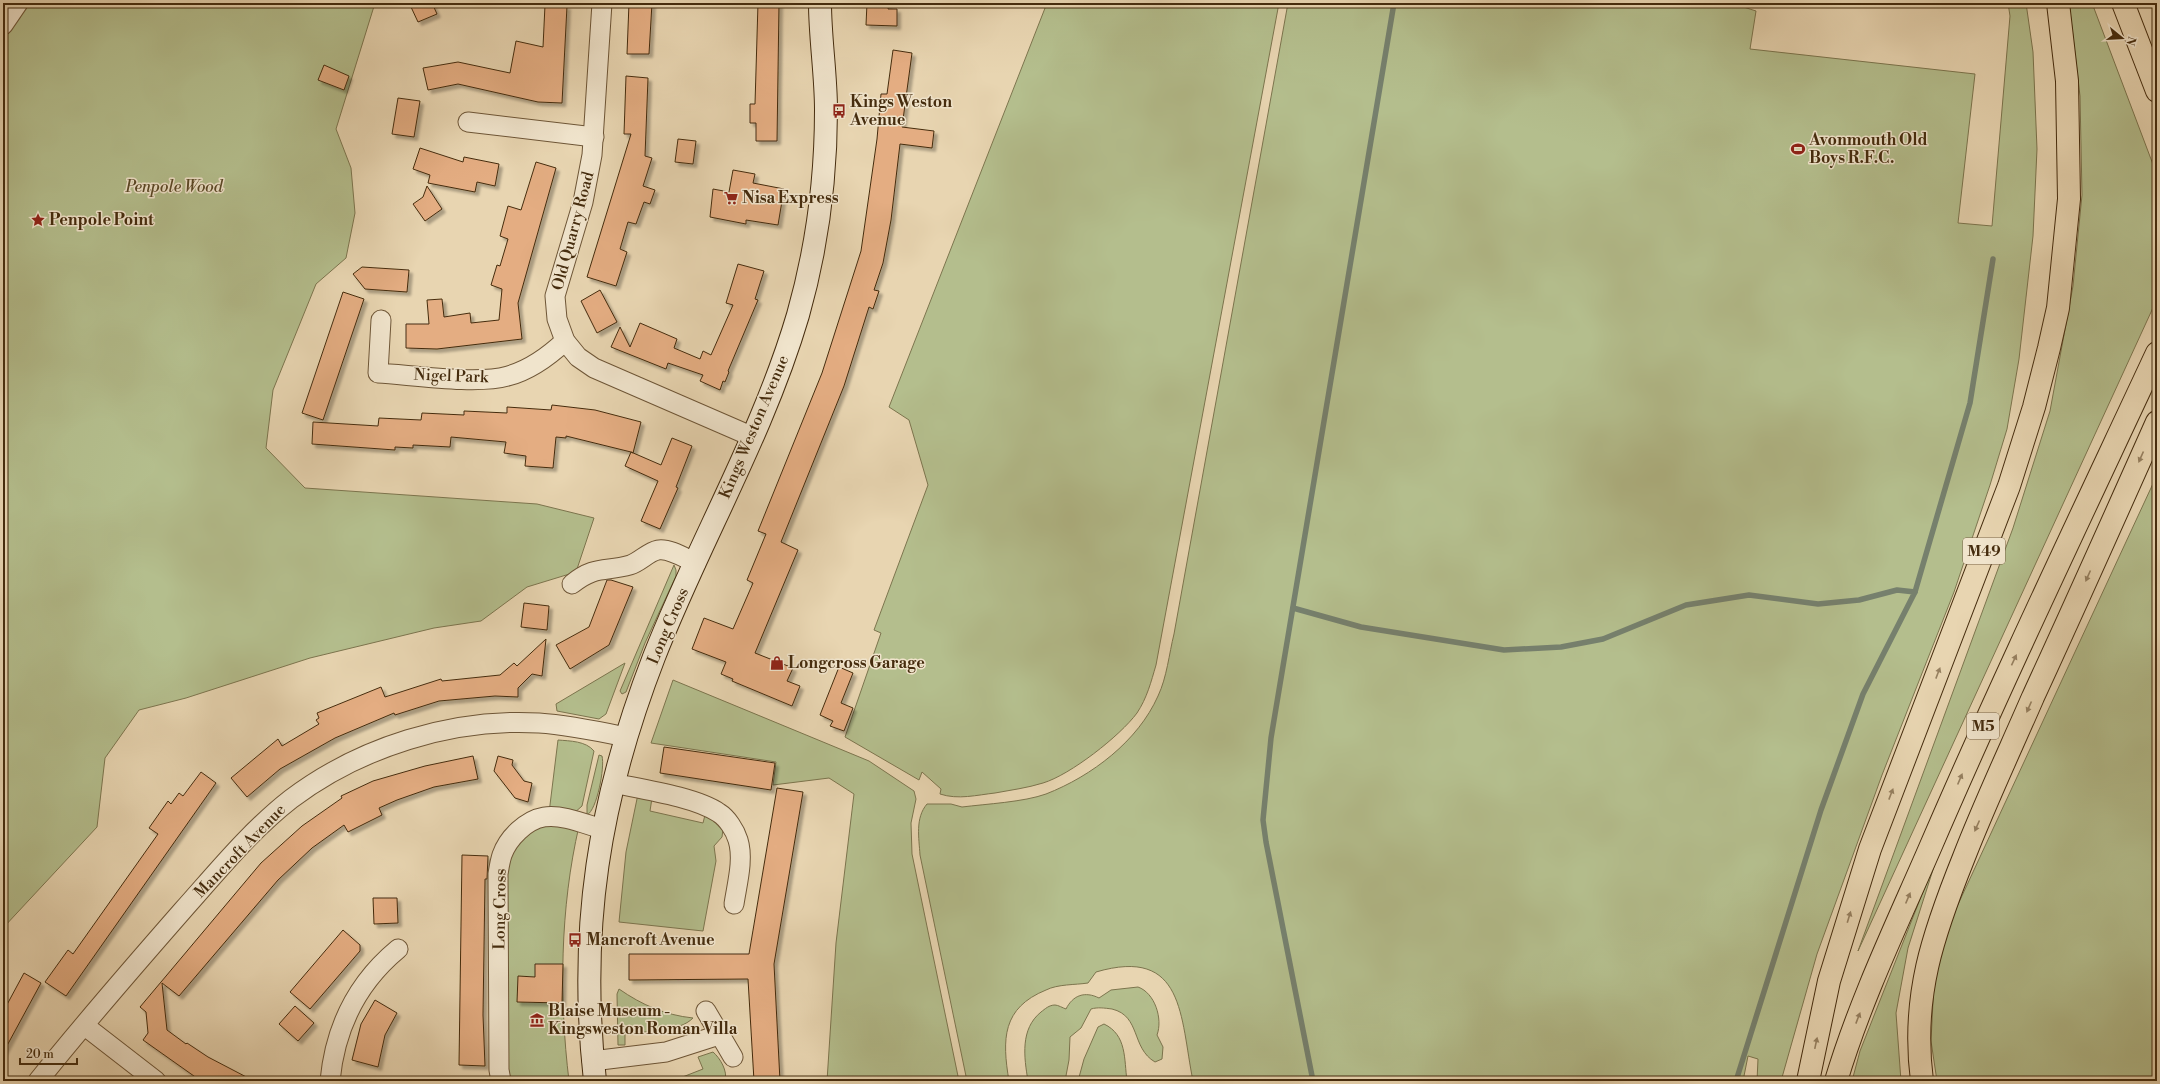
<svg xmlns="http://www.w3.org/2000/svg" width="2160" height="1084" font-family="'Libre Bodoni',serif">
  <style>
    .green { fill: #b4be8d; stroke: #7c754e }
    .lines { fill: none; stroke-linecap: round; stroke-linejoin: round }
    .stream { stroke: #76806d; stroke-width: 5.5 }
    .building { fill: #e4ad82; stroke: #452c0e; filter: url(#shadow) }
    .street-casing { stroke: #6e5637; stroke-width: 21 }
    .secondary-casing { stroke: #452c0e; stroke-width: 24 }
    .highway-casing { stroke: #452c0e; stroke-width: 24 }
    .street { stroke: #f0e4cc; stroke-width: 19 }
    .secondary { stroke: #f0e4cc; stroke-width: 22 }
    .highway { stroke: #e8d5b1; stroke-width: 22 }
    .oneway { fill: #968060 }
    .labels { text-anchor: middle; dominant-baseline: central; stroke-width: 3; stroke-linejoin: round; paint-order: stroke }
    .shield { fill: #f0e4cc; stroke: #786347; stroke-width: 1 }
    .shield-label { font-size: 15px; font-weight: bold; fill: #452c0e }
    .poi-label { font-size: 16px; font-weight: bold; fill: #452c0e; stroke: #f0e4cc; text-anchor: start }
    .park-label { font-size: 16px; font-style: italic; fill: #5b4927; stroke: #f0e4cc }
    .street-label { font-size: 16px; fill: #452c0e; stroke: #f0e4cc }
  </style>
  <defs>
    <filter id="shadow"><feDropShadow dx="3.5" dy="3.5" stdDeviation="1" flood-color="#0004"/></filter>
  </defs>
  <rect width="100%" height="100%" fill="#e8d5b1"/>
  <filter id="stains"><feTurbulence type="fractalNoise" baseFrequency=".005" numOctaves="4"/><feColorMatrix values="0 0 0 0 .2 0 0 0 0 .09 0 0 0 0 .02 0 0 0 .5 -.17"/></filter>
  <radialGradient id="worn" r=".72"><stop offset=".6" stop-color="#630" stop-opacity="0"/><stop offset="1" stop-color="#630" stop-opacity=".3"/></radialGradient>
  <g class="green">
    <polygon points="3,3 375,3 336,129 351,168 355,213 346,258 316,284 273,390 266,448 305,488 537,504 594,518 576,572 527,587 481,621 434,628 310,658 186,698 139,710 105,758 97,827 3,928"/>
    <path d="M1047,3h232l-123,662c-5,17 -9,33 -19,48 -17,23 -67,62 -94,70 -16,5 -32,7 -48,10 -18,2 -37,7 -55,1l1,-5 -19,-17 -3,8 -74,-43 36,-104 -7,-3 54,-145 -19,-65 -20,-13z"/>
    <path d="M1288,3h443l25,8 -6,38 225,25 -17,149 34,3 18,-210 -2,-13h18l7,49 4,97 -4,87 -14,123 -12,70 -17,56 -36,107 -72,183 -65,179 -36,127h-24l1,-22 -10,-3 -5,25h-550c-13,-64 -8,-135 -97,-109l-8,11c-13,2 -30,1 -42,7 -44,18 -44,49 -37,91h-42l-47,-226c-1,-17 -5,-37 7,-51h24l11,3c24,-3 62,-5 84,-13 46,-18 92,-53 112,-98 9,-19 11,-42 16,-62z"/>
    <polygon points="2069,3 2092,3 2157,175 2157,299 1858,951 2013,528 2050,411 2073,286 2082,195 2080,96"/>
    <polygon points="2157,475 2157,1081 1937,1081 1931,1041 1934,982 1948,926"/>
    <polygon points="674,565 676,570 676,576 645,643 626,692 622,694 620,691"/>
    <polygon points="625,663 606,714 599,719 557,711 556,704"/>
    <polygon points="673,680 869,761 914,791 916,799 911,823 912,854 959,1081 827,1081 836,943 854,794 829,778 773,785 776,762 651,743"/>
    <path d="M558,740c12,1 28,1 36,11l-12,55 -9,8 -24,-1z"/>
    <path d="M599,755l3,1c3,11 -5,54 -15,59v-10z"/>
    <polygon points="638,794 652,798 650,811 703,823 706,811 723,829 722,837 714,846 716,861 703,931 619,922 626,852"/>
    <path d="M543,824l36,2c-19,82 -20,172 -10,255h-63l-1,-214 12,-27z"/>
    <polygon points="1938,854 1908,948 1896,1013 1901,1081 1852,1081 1860,1051"/>
    <path d="M1138,987c17,6 25,32 19,48l6,12 -1,12 -7,3c-24,-14 -14,-46 -43,-53 -8,-1 -14,-2 -21,0l-10,19 -11,9 -1,23 -4,21h-37c-4,-24 -8,-52 13,-69 4,-3 8,-7 14,-7 3,0 8,3 11,4 7,-14 19,-18 33,-11l12,-8z"/>
    <path d="M619,989c23,16 46,26 74,29 -13,14 -50,14 -68,15v12h-7l-1,-51z"/>
    <path d="M1104,1024c23,11 20,35 23,57h-49l6,-22 14,-32z"/>
    <path d="M713,1052c7,6 15,19 12,29l-63,-2 18,-1 23,-9 -5,-12z"/>
  </g>
  <g class="lines">
    <g class="stream">
      <polyline points="1915,592 1970,403 1993,259"/>
      <polyline points="1293,608 1361,627 1504,650 1561,647 1603,639 1686,605 1749,595 1818,604 1859,600 1897,590 1915,592 1863,694 1821,810 1736,1081"/>
      <polyline points="1313,1081 1266,842 1263,820 1271,738 1394,3"/>
    </g>
  </g>
  <g class="building">
    <polygon points="420,3 432,3 437,14 418,22 411,7"/>
    <polygon points="629,3 652,3 649,54 627,54"/>
    <polygon points="758,3 779,3 777,141 756,141 756,123 750,123 750,104 755,104"/>
    <polygon points="867,3 889,3 888,9 897,9 897,26 866,25"/>
    <polygon points="545,5 567,6 562,103 538,102 458,84 428,90 423,68 458,62 510,73 516,41 543,47"/>
    <polygon points="893,50 912,53 902,127 934,131 932,148 900,144 891,220 883,263 874,290 879,291 873,309 869,307 844,386 781,542 798,550 755,653 793,668 787,681 800,686 792,706 732,681 733,679 721,674 726,662 692,649 704,618 733,629 753,583 747,580 766,534 758,531 822,373 861,251 877,139 881,94 887,94"/>
    <polygon points="324,65 349,76 344,90 318,80"/>
    <polygon points="626,76 648,78 645,156 652,158 643,186 655,190 650,204 644,202 636,224 628,222 620,249 627,252 616,286 587,277 631,134 624,134"/>
    <polygon points="398,98 420,101 414,137 392,134"/>
    <polygon points="678,139 696,141 693,164 675,162"/>
    <polygon points="420,148 463,162 464,157 499,164 495,186 477,182 475,192 428,183 430,175 413,169"/>
    <polygon points="536,162 556,168 518,303 522,339 437,349 406,348 406,324 429,324 427,300 442,299 444,317 470,313 471,323 499,320 502,289 491,285 497,265 500,266 508,239 500,236 508,206 521,210"/>
    <polygon points="733,170 755,174 753,183 784,189 778,225 746,220 746,224 710,217 713,189 729,192"/>
    <polygon points="427,186 442,209 425,221 413,204 423,197"/>
    <polygon points="738,264 764,271 755,299 758,300 728,371 729,372 725,382 723,381 720,390 700,381 703,375 668,363 666,369 611,347 620,327 630,347 640,323 677,339 674,348 700,359 703,351 711,355 733,305 726,303"/>
    <polygon points="362,267 409,270 407,292 365,289 353,274"/>
    <polygon points="600,290 617,322 597,333 581,301"/>
    <polygon points="343,292 364,299 323,420 302,413"/>
    <polygon points="552,405 595,410 641,422 633,453 631,452 661,465 672,438 692,446 676,487 678,488 660,529 641,521 658,481 625,466 631,452 566,436 566,438 556,437 553,468 525,466 526,456 504,453 506,442 451,437 450,447 413,445 413,448 395,447 395,450 312,444 313,422 378,426 379,418 421,420 422,413 464,415 464,411 507,413 507,407 551,410"/>
    <polygon points="607,580 611,580 633,587 609,645 570,669 556,645 589,627"/>
    <polygon points="524,603 549,606 547,630 521,627"/>
    <polygon points="546,639 542,676 532,674 518,688 518,697 495,696 439,701 395,715 394,713 335,738 280,769 247,797 231,778 278,739 282,746 319,724 316,720 319,718 317,713 381,687 385,697 441,679 442,681 500,675 514,663 517,666"/>
    <polygon points="839,667 853,673 841,703 853,708 844,731 830,726 833,721 820,715"/>
    <polygon points="664,747 775,763 771,790 660,773"/>
    <polygon points="473,756 478,779 434,787 397,800 379,808 382,815 348,832 344,825 312,848 278,880 179,996 162,983 167,1030 186,1044 187,1043 208,1057 254,1081 201,1081 143,1040 148,1033 146,1012 140,1007 261,863 302,826 342,798 341,796 373,781 425,766"/>
    <polygon points="498,756 513,760 512,765 524,781 532,783 528,802 515,798 494,771"/>
    <polygon points="201,772 216,783 66,996 45,982 68,950 73,954 158,834 149,828 168,801 171,804 179,793 183,796"/>
    <polygon points="777,788 803,792 774,964 780,1081 754,1081 748,979 629,980 629,954 749,954"/>
    <polygon points="462,855 488,856 487,879 485,879 483,1015 485,1066 459,1065"/>
    <polygon points="373,898 397,898 398,923 374,924"/>
    <polygon points="343,930 360,945 360,951 310,1009 290,992"/>
    <polygon points="535,964 563,964 562,1003 517,1002 518,976 535,977"/>
    <polygon points="24,973 41,983 3,1053 3,1012"/>
    <polygon points="375,1000 397,1013 385,1035 378,1067 352,1060 361,1024"/>
    <polygon points="295,1006 314,1023 298,1041 279,1024"/>
  </g>
  <g class="lines">
    <defs>
      <g id="street">
        <polyline points="602,3 592,155 583,202 555,296 557,319 565,341 578,357 594,368 753,437"/>
        <polyline points="3,25 18,3"/>
        <polyline points="468,122 594,137"/>
        <path d="M381,320l-3,53c34,2 99,12 130,3 22,-6 41,-20 57,-35"/>
        <path d="M572,584c23,-19 34,-12 58,-19 10,-3 18,-13 28,-15 11,-2 27,8 38,13"/>
        <path d="M613,783c28,6 83,14 106,30 8,5 16,17 19,27 6,19 -1,44 -4,64"/>
        <polyline points="706,1011 733,1057"/>
        <polyline points="85,1026 156,1081"/>
        <polyline points="592,1061 666,1052 719,1035"/>
        <path d="M38,1081c47,-59 96,-115 145,-171 34,-38 67,-79 108,-111 69,-52 161,-81 248,-76 30,2 58,8 87,14"/>
        <path d="M330,1081c5,-53 27,-98 68,-132"/>
        <path d="M501,1081l-2,-11 -1,-196c1,-6 2,-13 4,-19 6,-17 24,-35 42,-38 18,-3 41,7 58,12"/>
      </g>
      <path id="secondary" d="M595,1081c-17,-152 4,-282 59,-424 45,-115 109,-223 144,-342 19,-67 28,-136 28,-205 0,-36 -6,-72 -6,-107"/>
      <g id="highway">
        <polyline points="2123,3 2157,91"/>
        <polyline points="1808,1081 1829,981 1870,849 2009,486 2034,407 2049,348 2058,308 2069,199 2067,81 2058,3"/>
        <path d="M1836,1081c24,-80 61,-157 94,-233 72,-167 150,-330 227,-495"/>
        <path d="M1922,1081c-11,-84 11,-147 42,-224 21,-54 46,-107 69,-160 42,-91 83,-183 124,-275"/>
      </g>
    </defs>
    <use href="#street" class="street-casing"/>
    <use href="#secondary" class="secondary-casing"/>
    <use href="#highway" class="highway-casing"/>
    <use href="#street" class="street"/>
    <use href="#secondary" class="secondary"/>
    <use href="#highway" class="highway"/>
  </g>
  <defs><path id="oneway-solid" d="M-6-.8H1V-3.2L6.5 0L1 3.2V.8H-6Z"/></defs>
  <g class="oneway">
    <use href="#oneway-solid" transform="translate(2141 457) rotate(114)"/>
    <use href="#oneway-solid" transform="translate(2088 576) rotate(114)"/>
    <use href="#oneway-solid" transform="translate(2014 660) rotate(-65)"/>
    <use href="#oneway-solid" transform="translate(1938 673) rotate(-69)"/>
    <use href="#oneway-solid" transform="translate(2029 707) rotate(114)"/>
    <use href="#oneway-solid" transform="translate(1960 779) rotate(-67)"/>
    <use href="#oneway-solid" transform="translate(1891 794) rotate(-69)"/>
    <use href="#oneway-solid" transform="translate(1977 826) rotate(114)"/>
    <use href="#oneway-solid" transform="translate(1908 898) rotate(-67)"/>
    <use href="#oneway-solid" transform="translate(1849 917) rotate(-73)"/>
    <use href="#oneway-solid" transform="translate(1858 1018) rotate(-69)"/>
    <use href="#oneway-solid" transform="translate(1816 1043) rotate(-78)"/>
  </g>
  <defs>
    <symbol id="bus-bare" viewBox="-9 -9 18 18"><path d="M-5-6H5V4H4V6H2V4H-2V6H-4V4H-5ZM-3.5-4V0h7V-4ZM-3.5 1.2v1.5H-2V1.2ZM2 1.2v1.5H3.5V1.2Z" fill="#8f2418" stroke="#f0e4cc" stroke-width="2.5" paint-order="stroke"/></symbol>
    <symbol id="stadium-bare" viewBox="-9 -9 18 18"><path d="M0-5a6.5 5 0 1 0 0 10a6.5 5 0 1 0 0-10ZM-3.5-1.8h7v3.6h-7Z" fill="#8f2418" stroke="#f0e4cc" stroke-width="2.5" paint-order="stroke"/></symbol>
    <symbol id="supermarket-bare" viewBox="-9 -9 18 18"><path d="M-6-5.5h2.5l.6 2H6L4.5 2H-2.5L-4.4-4H-6ZM-1.5 3.2a1.3 1.3 0 1 0 .1 0ZM3 3.2a1.3 1.3 0 1 0 .1 0Z" fill="#8f2418" stroke="#f0e4cc" stroke-width="2.5" paint-order="stroke"/></symbol>
    <symbol id="sight-bare" viewBox="-9 -9 18 18"><path d="M0-6L1.8-2.2L6-1.7L2.9 1.2L3.7 5.4L0 3.3L-3.7 5.4L-2.9 1.2L-6-1.7L-1.8-2.2Z" fill="#8f2418" stroke="#f0e4cc" stroke-width="2.5" paint-order="stroke"/></symbol>
    <symbol id="shop-bare" viewBox="-9 -9 18 18"><path d="M-5-2.5h2.3a2.7 3.5 0 0 1 5.4 0H5L5.5 6h-11ZM-1.5-2.5h3a1.5 2.3 0 0 0-3 0Z" fill="#8f2418" stroke="#f0e4cc" stroke-width="2.5" paint-order="stroke"/></symbol>
    <symbol id="museum-bare" viewBox="-9 -9 18 18"><path d="M0-6L6-3V-2H-6V-3ZM-5-1h2V3h-2ZM-1-1h2V3h-2ZM3-1h2V3H3ZM-6 4H6V6H-6Z" fill="#8f2418" stroke="#f0e4cc" stroke-width="2.5" paint-order="stroke"/></symbol>
  </defs>
  <g fill-rule="evenodd">
    <use href="#bus-bare" x="829" y="101" width="20" height="20"/>
    <use href="#stadium-bare" x="1788" y="139" width="20" height="20"/>
    <use href="#supermarket-bare" x="721" y="188" width="20" height="20"/>
    <use href="#sight-bare" x="28" y="210" width="20" height="20"/>
    <use href="#shop-bare" x="767" y="653" width="20" height="20"/>
    <use href="#bus-bare" x="565" y="930" width="20" height="20"/>
    <use href="#museum-bare" x="527" y="1010" width="20" height="20"/>
  </g>
  <g class="labels">
    <g class="shield">
      <rect x="1963" y="538" width="42" height="26" rx="3"/>
      <rect x="1967" y="713" width="32" height="26" rx="3"/>
    </g>
    <g class="shield-label">
      <text x="1984" y="551">M49</text>
      <text x="1983" y="726">M5</text>
    </g>
    <g class="poi-label">
      <text x="850" y="102">Kings Weston<tspan x="850" dy="18">Avenue</tspan></text>
      <text x="1809" y="140">Avonmouth Old<tspan x="1809" dy="18">Boys R.F.C.</tspan></text>
      <text x="742" y="198">Nisa Express</text>
      <text x="49" y="220">Penpole Point</text>
      <text x="788" y="663">Longcross Garage</text>
      <text x="586" y="940">Mancroft Avenue</text>
      <text x="548" y="1011">Blaise Museum -<tspan x="548" dy="18">Kingsweston Roman Villa</tspan></text>
    </g>
    <g class="park-label">
      <text x="174" y="187">Penpole Wood</text>
    </g>
    <g class="street-label">
      <text transform="translate(573 231) rotate(-75)">Old Quarry Road</text>
      <text transform="translate(451 376) rotate(2)">Nigel Park</text>
      <text transform="translate(754 427) rotate(-67)">Kings Weston Avenue</text>
      <text transform="translate(668 626) rotate(-67)">Long Cross</text>
      <text transform="translate(240 851) rotate(-46)">Mancroft Avenue</text>
      <text transform="translate(500 909) rotate(-89)">Long Cross</text>
    </g>
  </g>
  <rect width="2160" height="1084" fill="none" stroke="#e8d5b1" stroke-width="16"/>
  <rect x="4" y="4" width="2152" height="1076" fill="none" stroke="#452c0e" stroke-width="2"/>
  <rect x="8" y="8" width="2144" height="1068" fill="none" stroke="#452c0e"/>
  <g transform="translate(2122 38) rotate(108)" stroke="#f0e4cc" stroke-width="3" paint-order="stroke">
  <path d="M0-3L7 15L0 10L-7 15Z" fill="#452c0e"/>
  <text y="-6" font-size="11" font-weight="bold" text-anchor="middle" fill="#452c0e">N</text>
  </g>
  <path d="M20 1058v6h57v-6" fill="none" stroke="#452c0e" stroke-width="2"/>
  <text x="26" y="1058" font-size="12" fill="#452c0e" stroke="#f0e4cc" stroke-width="3" paint-order="stroke">20 m</text>
  <rect width="100%" height="100%" filter="url(#stains)"/>
  <rect width="100%" height="100%" fill="url(#worn)"/>
</svg>
